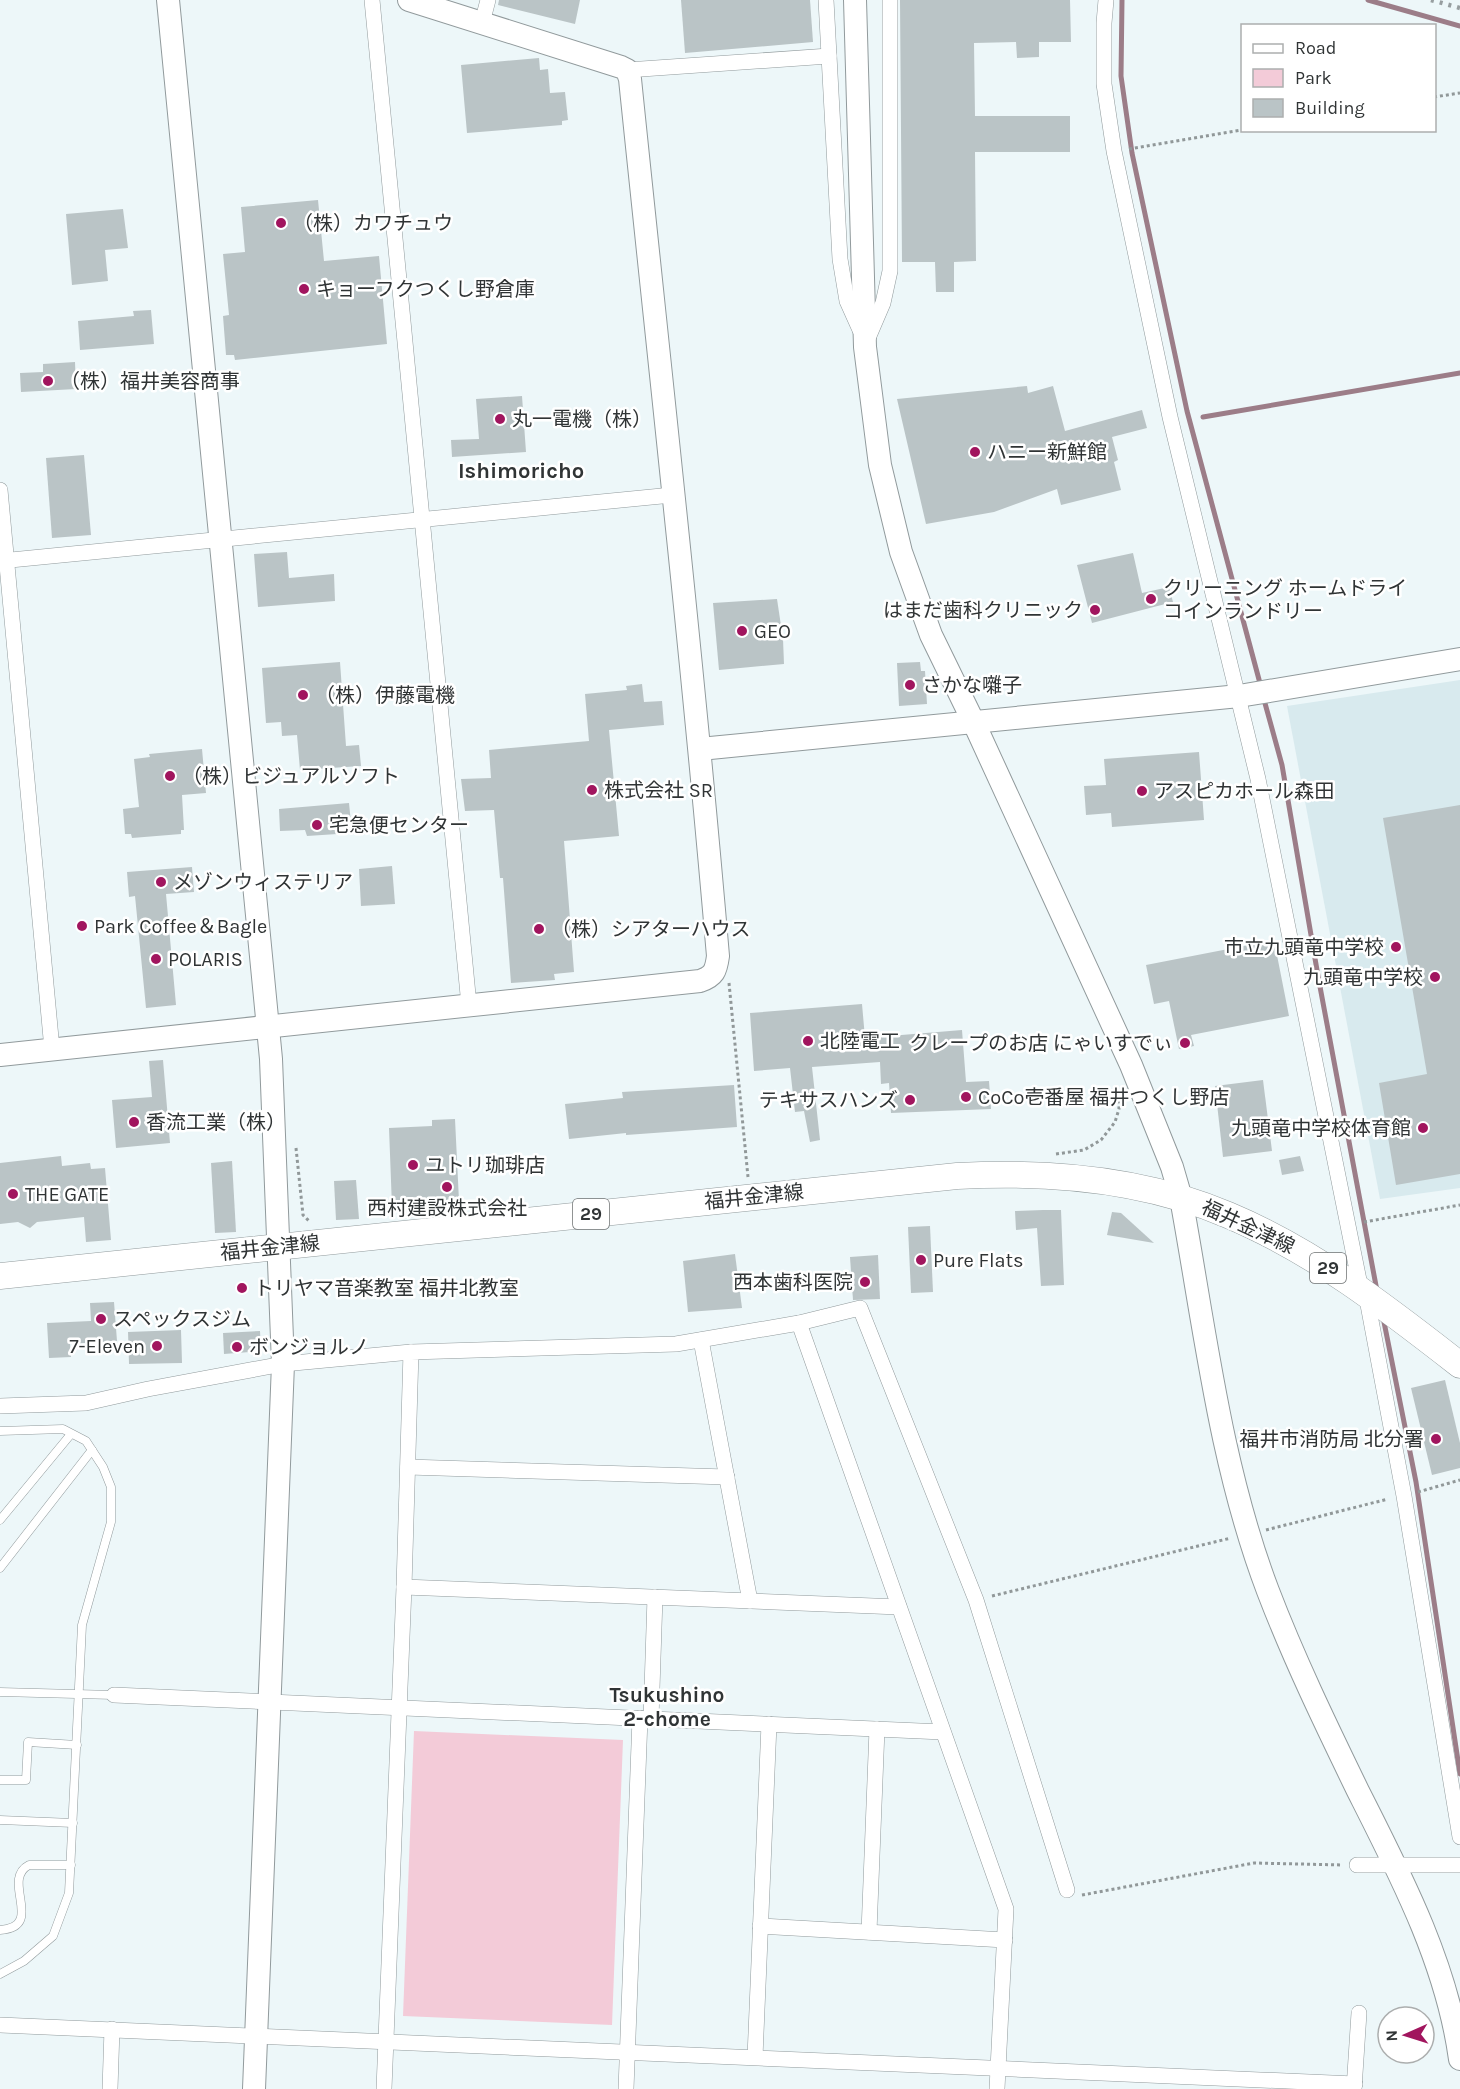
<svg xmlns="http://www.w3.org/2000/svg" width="1460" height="2089" font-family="Karla,'Noto Sans JP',sans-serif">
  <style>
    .built { fill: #d8eaee }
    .green { fill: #f3cbd8 }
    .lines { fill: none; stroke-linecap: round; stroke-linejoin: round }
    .stream { stroke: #9c7d88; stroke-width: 5 }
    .building { fill: #bac4c6 }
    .lane-casing { stroke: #919a9c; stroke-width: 9 }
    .street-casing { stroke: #919a9c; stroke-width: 16 }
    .secondary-casing { stroke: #919a9c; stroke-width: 24 }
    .primary-casing { stroke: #919a9c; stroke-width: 27 }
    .path { stroke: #919899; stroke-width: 3; stroke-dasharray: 3 3; stroke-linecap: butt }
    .lane { stroke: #fff; stroke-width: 8 }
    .street { stroke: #fff; stroke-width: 15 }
    .secondary { stroke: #fff; stroke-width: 22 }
    .primary { stroke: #fff; stroke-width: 26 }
    .rail { stroke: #979ea0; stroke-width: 4.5; stroke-dasharray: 3 6; stroke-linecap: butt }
    .poi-dot { fill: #a1155e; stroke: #fff; stroke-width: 2 }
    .labels { text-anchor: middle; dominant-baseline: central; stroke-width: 5; stroke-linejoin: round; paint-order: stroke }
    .shield { fill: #fff; stroke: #6e7172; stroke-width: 1.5 }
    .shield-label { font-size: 18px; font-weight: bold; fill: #303435 }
    .poi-label { font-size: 20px; fill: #303435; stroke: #fff; text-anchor: start }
    .street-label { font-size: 20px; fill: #303435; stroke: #fff }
    .neighbourhood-label { font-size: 21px; font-weight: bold; fill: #303435; stroke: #fff }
    .quarter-label { font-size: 22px; font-weight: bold; fill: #303435; stroke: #fff }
  </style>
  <rect width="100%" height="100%" fill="#edf7f9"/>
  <polygon class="built" points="1460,680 1460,1188 1380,1199 1287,706"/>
  <polygon class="green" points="414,1731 623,1740 612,2025 403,2016"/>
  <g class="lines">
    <g class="stream">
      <polyline points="1122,0 1121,76 1132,153 1187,411 1261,687"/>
      <polyline points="1368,0 1460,26"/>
      <polyline points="1203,417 1460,373"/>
      <polyline points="1263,696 1282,765 1318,976 1377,1291"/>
      <polyline points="1383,1317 1416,1482 1460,1774"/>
    </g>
  </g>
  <g class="building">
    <polygon points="499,0 580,0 575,24 498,5"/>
    <polygon points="681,0 810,0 813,42 685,53"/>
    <polygon points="900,0 1070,0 1071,42 1039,42 1039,57 1017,58 1016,42 974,43 975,116 1070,116 1070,152 975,152 976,261 954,262 954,292 936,292 935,262 902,262"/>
    <polygon points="539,58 540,70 548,69 550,93 565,92 568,120 562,121 562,125 467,133 461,65"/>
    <polygon points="318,200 324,261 379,256 387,344 235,360 234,355 226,355 223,316 229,315 223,254 245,252 241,207"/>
    <polygon points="123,209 128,248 105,250 108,281 72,285 66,214"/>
    <polygon points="151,310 154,344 80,350 78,321 134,316 133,311"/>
    <polygon points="75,362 76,389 21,392 20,373 43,372 43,364"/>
    <polygon points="1027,386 1028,393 1053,386 1065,431 1142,410 1147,428 1112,437 1118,460 1114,462 1121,490 1061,505 1057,489 994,512 926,524 897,399"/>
    <polygon points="522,396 526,452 452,457 451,440 479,439 476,399"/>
    <polygon points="84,455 91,535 52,538 46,458"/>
    <polygon points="287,552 289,578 334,574 335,601 258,607 254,554"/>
    <polygon points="1133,553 1142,593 1169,587 1173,602 1092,623 1077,565"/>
    <polygon points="777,599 783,639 784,664 719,670 713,603"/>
    <polygon points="340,662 346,746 359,745 361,766 300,770 297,735 282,736 281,722 266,723 262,668"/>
    <polygon points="920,662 921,671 925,671 927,704 899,706 897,663"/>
    <polygon points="642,684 644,702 662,701 664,725 609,730 619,836 564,841 574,972 554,974 555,980 511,983 503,878 500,878 494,810 465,811 461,779 491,778 489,750 589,741 585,694 627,690 626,686"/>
    <polygon points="202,749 206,793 182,795 184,830 181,830 181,834 132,838 131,834 125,834 123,809 139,807 134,759 150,757 149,754"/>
    <polygon points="1199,752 1204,820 1112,827 1111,813 1086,815 1084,786 1106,785 1104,759"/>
    <polygon points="349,803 352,833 307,836 305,830 280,831 279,809"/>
    <polygon points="1460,805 1460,1174 1396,1185 1379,1083 1427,1074 1383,818"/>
    <polygon points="392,866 395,904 361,906 359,869"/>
    <polygon points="192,867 194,892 166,894 176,1005 146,1008 135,896 129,897 127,872"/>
    <polygon points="1274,940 1289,1016 1191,1035 1194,1046 1179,1049 1169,1001 1154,1004 1146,965"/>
    <polygon points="862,1004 865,1038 962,1030 966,1082 989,1081 991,1109 891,1113 889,1083 881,1084 880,1062 812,1067 820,1140 810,1142 804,1111 795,1112 790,1068 754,1071 750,1013"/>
    <polygon points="163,1060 170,1143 116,1148 112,1100 152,1097 149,1061"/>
    <polygon points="1263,1080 1272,1151 1223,1157 1215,1086"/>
    <polygon points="734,1085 737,1127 626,1135 626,1133 569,1139 565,1104 623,1098 622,1092"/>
    <polygon points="455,1119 459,1201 392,1207 389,1128 432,1126 432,1120"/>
    <polygon points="61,1156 62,1166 90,1163 91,1169 105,1168 111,1240 86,1242 84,1217 37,1222 30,1228 18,1222 0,1224 0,1163"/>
    <polygon points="1300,1156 1304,1171 1282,1175 1279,1160"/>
    <polygon points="232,1161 236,1232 215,1233 211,1163"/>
    <polygon points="356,1180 359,1219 336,1220 334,1181"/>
    <polygon points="1043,1210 1061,1210 1064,1285 1041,1286 1037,1228 1016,1230 1015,1211"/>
    <polygon points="1112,1212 1121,1213 1154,1243 1107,1235"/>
    <polygon points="930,1226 933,1292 911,1293 908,1227"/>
    <polygon points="735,1254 742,1308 688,1312 683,1261"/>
    <polygon points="878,1255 880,1299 853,1300 850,1257"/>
    <polygon points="114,1302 117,1341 70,1344 71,1357 49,1358 47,1323 91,1321 90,1303"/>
    <polygon points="181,1330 182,1363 129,1364 128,1332"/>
    <polygon points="260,1331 261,1351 224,1354 223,1333"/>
    <polygon points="1445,1380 1460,1443 1460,1468 1432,1475 1411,1388"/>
  </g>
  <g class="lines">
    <defs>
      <g id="lane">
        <polyline points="0,1431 63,1429 86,1441 103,1467 111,1487 111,1522 82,1625 69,1893 53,1936 24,1961 0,1974"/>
        <polyline points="0,1520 71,1434"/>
        <polyline points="0,1568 92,1450"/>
        <polyline points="0,1692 114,1695"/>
        <polyline points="0,1780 26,1780 28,1742 77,1745"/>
        <polyline points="0,1820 73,1823"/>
        <path d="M0,1930c46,-3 0,-50 29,-65h42"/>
      </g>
      <g id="street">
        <polyline points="372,0 469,1005"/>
        <polyline points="826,0 840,259 847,301 860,330"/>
        <polyline points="1106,0 1104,23 1104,84 1114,151 1170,417 1258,779 1361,1290"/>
        <polyline points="482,23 488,0"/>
        <polyline points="627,70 829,56"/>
        <polyline points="868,338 883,303 890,271 890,0"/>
        <polyline points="0,490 52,1049"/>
        <polyline points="0,561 672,495"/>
        <polyline points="1366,1294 1404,1496 1460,1837"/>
        <polyline points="799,1323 1006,1909 997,2089"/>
        <polyline points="701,1340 750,1601"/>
        <polyline points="0,1406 86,1403 148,1389 283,1364 411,1352"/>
        <polyline points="408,1467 727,1477"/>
        <polyline points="404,1587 899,1607"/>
        <polyline points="114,1695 943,1732"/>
        <polyline points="651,1719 655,1597"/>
        <polyline points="1357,1865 1460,1865"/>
        <polyline points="760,1926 1005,1940"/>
        <polyline points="869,1932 877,1729"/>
        <polyline points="0,2025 1355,2084"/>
        <polyline points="755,2057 769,1724"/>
        <polyline points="110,2089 112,2029"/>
        <polyline points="384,2089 404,1587 411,1352 676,1344 799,1323 860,1308 976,1600 1067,1890"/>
        <polyline points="626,2089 640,1718"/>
        <polyline points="1354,2089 1359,2013"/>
      </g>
      <g id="secondary">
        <polyline points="168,0 271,1059 283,1364 254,2089"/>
        <path d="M855,0l10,347 15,118 21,87 30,83 43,88 157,342 41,102 9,31c24,131 39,267 87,393 26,68 58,134 90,200 43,85 89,173 102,268"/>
        <polyline points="700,749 1239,696 1460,659"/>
        <path d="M0,1055l700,-74c14,-5 16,-10 18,-25 -25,-293 -58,-585 -88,-877l-3,-9 -6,-3 -212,-67"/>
      </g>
      <path id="primary" d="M0,1276l957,-100c91,-5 187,3 271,39 86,36 159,93 232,150"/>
    </defs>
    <use href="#lane" class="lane-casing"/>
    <use href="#street" class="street-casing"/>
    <use href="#secondary" class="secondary-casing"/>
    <use href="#primary" class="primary-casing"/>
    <g class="path">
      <polyline points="1434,97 1460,93"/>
      <polyline points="1129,149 1242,130"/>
      <polyline points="729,983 748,1177"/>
      <polyline points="296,1148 303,1215 310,1222"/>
      <polyline points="1056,1154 1084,1150 1101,1140 1115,1122 1119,1109 1118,1089"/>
      <polyline points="1364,1222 1460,1205"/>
      <polyline points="1418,1492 1460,1480"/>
      <polyline points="1266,1530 1388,1499"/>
      <polyline points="992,1596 1231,1538"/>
      <polyline points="1082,1895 1254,1863 1343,1865"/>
    </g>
    <use href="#lane" class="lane"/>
    <use href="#street" class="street"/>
    <use href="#secondary" class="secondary"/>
    <use href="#primary" class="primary"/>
    <polyline class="rail" points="1431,0 1460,8"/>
  </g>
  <g class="poi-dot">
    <circle cx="281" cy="223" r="6"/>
    <circle cx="304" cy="289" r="6"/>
    <circle cx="48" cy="381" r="6"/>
    <circle cx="500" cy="419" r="6"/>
    <circle cx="975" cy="452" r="6"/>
    <circle cx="1151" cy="599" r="6"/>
    <circle cx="1095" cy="610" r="6"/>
    <circle cx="742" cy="631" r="6"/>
    <circle cx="910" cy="685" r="6"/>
    <circle cx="303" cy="695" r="6"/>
    <circle cx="170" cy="776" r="6"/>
    <circle cx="592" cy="790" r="6"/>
    <circle cx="1142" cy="791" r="6"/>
    <circle cx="317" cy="825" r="6"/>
    <circle cx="161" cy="882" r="6"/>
    <circle cx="82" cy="926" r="6"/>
    <circle cx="539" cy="929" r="6"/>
    <circle cx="1396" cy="947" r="6"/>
    <circle cx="156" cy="959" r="6"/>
    <circle cx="1435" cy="977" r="6"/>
    <circle cx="808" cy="1041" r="6"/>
    <circle cx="1185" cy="1043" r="6"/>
    <circle cx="966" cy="1097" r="6"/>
    <circle cx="910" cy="1100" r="6"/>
    <circle cx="134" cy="1122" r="6"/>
    <circle cx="1423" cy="1128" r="6"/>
    <circle cx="413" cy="1165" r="6"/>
    <circle cx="447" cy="1187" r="6"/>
    <circle cx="13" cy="1194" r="6"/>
    <circle cx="921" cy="1260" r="6"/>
    <circle cx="865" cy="1282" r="6"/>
    <circle cx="242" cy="1288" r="6"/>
    <circle cx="101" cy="1319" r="6"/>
    <circle cx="157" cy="1346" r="6"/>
    <circle cx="237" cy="1347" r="6"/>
    <circle cx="1436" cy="1439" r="6"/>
  </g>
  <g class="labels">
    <g class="shield">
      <rect x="573" y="1199" width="36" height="30" rx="4.5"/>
      <rect x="1310" y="1253" width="36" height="30" rx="4.5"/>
    </g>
    <g class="shield-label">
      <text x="591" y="1214">29</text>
      <text x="1328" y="1268">29</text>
    </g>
    <g class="poi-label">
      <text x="293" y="223">（株）カワチュウ</text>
      <text x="316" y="289">キョーフクつくし野倉庫</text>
      <text x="60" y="381">（株）福井美容商事</text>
      <text x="512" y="419">丸一電機（株）</text>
      <text x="987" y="452">ハニー新鮮館</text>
      <text x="1163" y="588">クリーニング ホームドライ<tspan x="1163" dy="23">コインランドリー</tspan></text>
      <text x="1083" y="610" text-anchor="end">はまだ歯科クリニック</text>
      <text x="754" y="631">GEO</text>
      <text x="922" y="685">さかな囃子</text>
      <text x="315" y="695">（株）伊藤電機</text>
      <text x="182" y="776">（株）ビジュアルソフト</text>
      <text x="604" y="790">株式会社 SR</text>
      <text x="1154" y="791">アスピカホール森田</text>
      <text x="329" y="825">宅急便センター</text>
      <text x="173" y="882">メゾンウィステリア</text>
      <text x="94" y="926">Park Coffee＆Bagle</text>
      <text x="551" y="929">（株）シアターハウス</text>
      <text x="1384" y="947" text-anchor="end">市立九頭竜中学校</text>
      <text x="168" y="959">POLARIS</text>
      <text x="1423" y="977" text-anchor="end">九頭竜中学校</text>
      <text x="820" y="1041">北陸電工</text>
      <text x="1173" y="1043" text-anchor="end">クレープのお店 にゃいすでぃ</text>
      <text x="978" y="1097">CoCo壱番屋 福井つくし野店</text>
      <text x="898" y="1100" text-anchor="end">テキサスハンズ</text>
      <text x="146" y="1122">香流工業（株）</text>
      <text x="1411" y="1128" text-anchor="end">九頭竜中学校体育館</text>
      <text x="425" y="1165">ユトリ珈琲店</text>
      <text x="25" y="1194">THE GATE</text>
      <text x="447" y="1208" text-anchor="middle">西村建設株式会社</text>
      <text x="933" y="1260">Pure Flats</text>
      <text x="853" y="1282" text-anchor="end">西本歯科医院</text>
      <text x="254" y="1288">トリヤマ音楽教室 福井北教室</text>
      <text x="113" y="1319">スペックスジム</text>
      <text x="145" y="1346" text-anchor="end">7-Eleven</text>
      <text x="249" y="1347">ボンジョルノ</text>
      <text x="1424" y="1439" text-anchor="end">福井市消防局 北分署</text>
    </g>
    <g class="street-label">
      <text transform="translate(754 1197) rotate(-6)">福井金津線</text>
      <text transform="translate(1248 1227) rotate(25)">福井金津線</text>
      <text transform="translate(270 1248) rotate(-6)">福井金津線</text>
    </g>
    <g class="neighbourhood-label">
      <text x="667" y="1695">Tsukushino<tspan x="667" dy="24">2-chome</tspan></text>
    </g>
    <g class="quarter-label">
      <text x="521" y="471">Ishimoricho</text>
    </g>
  </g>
  <rect x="1241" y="24" width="195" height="108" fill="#ffffff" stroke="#acaeae" stroke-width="1.5"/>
  <rect x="1253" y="44" width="30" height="9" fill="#ffffff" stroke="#acaeae" stroke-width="1.5"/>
  <text x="1295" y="54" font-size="18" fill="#303435">Road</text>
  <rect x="1253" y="69" width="30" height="18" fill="#f3cbd8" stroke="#acaeae" stroke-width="1.5"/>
  <text x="1295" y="84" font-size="18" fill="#303435">Park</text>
  <rect x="1253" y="99" width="30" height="18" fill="#bac4c6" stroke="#acaeae" stroke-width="1.5"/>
  <text x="1295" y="114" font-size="18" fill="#303435">Building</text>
  <g transform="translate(1406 2035) rotate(267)"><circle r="28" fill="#ffffff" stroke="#acaeae" stroke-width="1.5"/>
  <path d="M0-4.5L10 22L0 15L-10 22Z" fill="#a1155e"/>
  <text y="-9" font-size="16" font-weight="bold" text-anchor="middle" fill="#303435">N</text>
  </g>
</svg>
